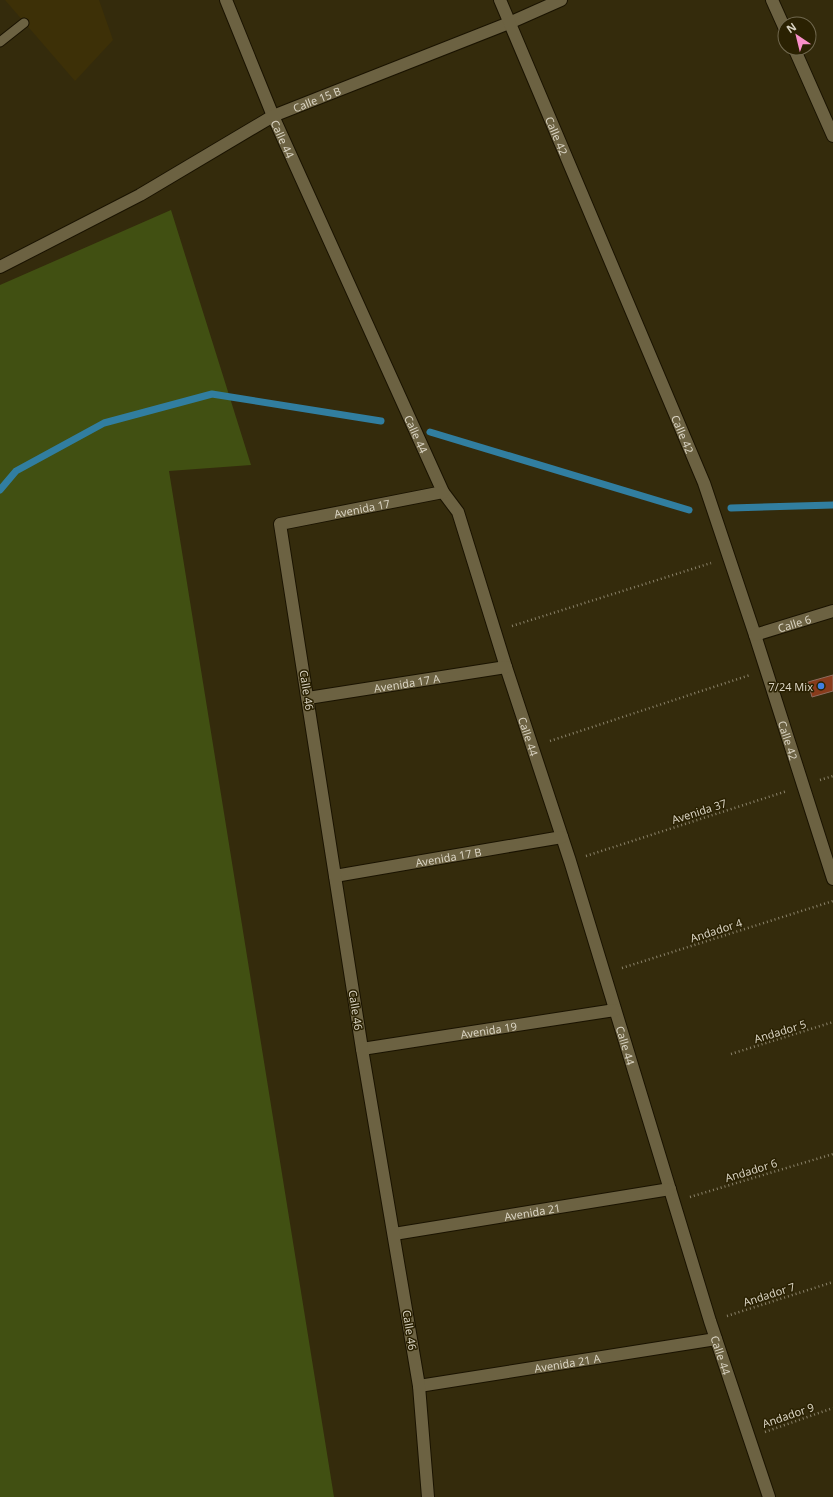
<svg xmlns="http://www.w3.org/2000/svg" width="833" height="1497" font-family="'Noto Sans',sans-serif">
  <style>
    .built { fill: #3d3007 }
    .green { fill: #415012 }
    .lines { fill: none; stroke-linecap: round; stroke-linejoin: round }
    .stream { stroke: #317ea0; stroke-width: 7 }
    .building { fill: #883b1b; stroke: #8e6c5f }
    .lane-casing { stroke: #1a1300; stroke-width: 11 }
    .street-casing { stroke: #1a1300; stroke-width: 14 }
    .secondary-casing { stroke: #1a1300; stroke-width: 14 }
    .path { stroke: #8b836b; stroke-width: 2.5; stroke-dasharray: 1 3; stroke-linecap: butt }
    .lane { stroke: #6c6242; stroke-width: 9 }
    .street { stroke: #6c6242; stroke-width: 12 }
    .secondary { stroke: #6c6242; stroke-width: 12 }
    .shop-dot { fill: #3f7fe0; stroke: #2a2102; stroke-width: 1.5 }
    .labels { text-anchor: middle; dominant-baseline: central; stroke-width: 3; stroke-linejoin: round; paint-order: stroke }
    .street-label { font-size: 11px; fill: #d9d3c2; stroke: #2a2102 }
    .poi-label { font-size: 11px; fill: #d9d3c2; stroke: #2a2102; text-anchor: end }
  </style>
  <rect width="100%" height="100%" fill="#342b0c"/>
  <polygon class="built" points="5,0 99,0 113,40 75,81"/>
  <polygon class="green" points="171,210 251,465 169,471 334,1497 0,1497 0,285"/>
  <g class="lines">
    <g class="stream">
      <polyline points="430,432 689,510"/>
      <polyline points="0,490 16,471 104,423 212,394 381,421"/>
      <polyline points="731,508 833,505"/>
    </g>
  </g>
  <polygon class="building" points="833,675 833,691 812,697 808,682"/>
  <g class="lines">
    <defs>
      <polyline id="lane" points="0,42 24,23"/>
      <g id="street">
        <path id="s1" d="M226,0l47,116 170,376 15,20 48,155 64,194 140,460 59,176"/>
        <path id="s2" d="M0,267l140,-72 133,-79 236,-93 52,-23"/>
        <path id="s3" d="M308,698l198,-31"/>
        <path id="s4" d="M335,876l227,-39"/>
        <path id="s5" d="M362,1049l253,-39"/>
        <path id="s6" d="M394,1234l276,-45"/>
        <path id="s7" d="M419,1386l297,-47"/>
        <path id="s8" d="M428,1497l-9,-111 -57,-337 -82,-525 163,-32"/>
      </g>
      <g id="secondary">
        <path id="s9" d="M500,0l204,483 51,152 78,244"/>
        <polyline points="772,0 785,29"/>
        <polyline points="794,48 833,136"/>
        <path id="s10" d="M755,635l78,-24"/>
      </g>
    </defs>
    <use href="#lane" class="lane-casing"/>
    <use href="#street" class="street-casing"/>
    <use href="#secondary" class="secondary-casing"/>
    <g class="path">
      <polyline points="512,626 711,563"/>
      <polyline points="550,741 750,675"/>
      <polyline points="820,780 833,776"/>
      <polyline points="586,856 787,791"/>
      <polyline points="622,968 833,901"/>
      <polyline points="731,1054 833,1022"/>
      <polyline points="690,1197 833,1154"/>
      <polyline points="727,1316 833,1282"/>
      <polyline points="765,1432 833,1408"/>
    </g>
    <use href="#lane" class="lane"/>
    <use href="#street" class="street"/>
    <use href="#secondary" class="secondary"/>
  </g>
  <circle class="shop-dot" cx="821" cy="686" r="4"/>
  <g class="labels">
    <g class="street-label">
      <text stroke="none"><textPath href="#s2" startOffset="359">Calle 15 B</textPath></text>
      <text stroke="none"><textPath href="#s9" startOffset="147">Calle 42</textPath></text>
      <text stroke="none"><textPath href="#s1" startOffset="150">Calle 44</textPath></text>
      <text stroke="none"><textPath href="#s1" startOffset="474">Calle 44</textPath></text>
      <text stroke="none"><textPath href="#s9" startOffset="471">Calle 42</textPath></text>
      <text stroke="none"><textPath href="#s8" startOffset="1068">Avenida 17</textPath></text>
      <text stroke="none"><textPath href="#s10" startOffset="41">Calle 6</textPath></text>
      <text stroke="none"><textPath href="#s3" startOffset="100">Avenida 17 A</textPath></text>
      <text transform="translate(307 690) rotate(81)">Calle 46</text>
      <text stroke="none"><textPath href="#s1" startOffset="798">Calle 44</textPath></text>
      <text stroke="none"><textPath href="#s9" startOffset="795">Calle 42</textPath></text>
      <text transform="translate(699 811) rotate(-18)">Avenida 37</text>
      <text stroke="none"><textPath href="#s4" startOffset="115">Avenida 17 B</textPath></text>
      <text transform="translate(716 930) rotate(-18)">Andador 4</text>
      <text transform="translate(356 1010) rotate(81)">Calle 46</text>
      <text stroke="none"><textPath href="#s5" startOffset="128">Avenida 19</textPath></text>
      <text transform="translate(780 1031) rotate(-17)">Andador 5</text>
      <text stroke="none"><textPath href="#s1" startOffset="1122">Calle 44</textPath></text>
      <text transform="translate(751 1170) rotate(-17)">Andador 6</text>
      <text stroke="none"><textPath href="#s6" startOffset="140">Avenida 21</textPath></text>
      <text transform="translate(769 1294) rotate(-18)">Andador 7</text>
      <text transform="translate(410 1330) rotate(81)">Calle 46</text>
      <text stroke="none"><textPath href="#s1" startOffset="1446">Calle 44</textPath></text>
      <text stroke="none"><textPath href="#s7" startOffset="150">Avenida 21 A</textPath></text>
      <text transform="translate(788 1415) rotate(-19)">Andador 9</text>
    </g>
    <g class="poi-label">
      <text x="813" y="686">7/24 Mix</text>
    </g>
  </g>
  <g transform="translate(797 36) rotate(325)"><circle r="19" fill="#2a2102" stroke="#70684f"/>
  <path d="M0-3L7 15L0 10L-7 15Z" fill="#f98fc9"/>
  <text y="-6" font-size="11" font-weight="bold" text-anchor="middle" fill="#d9d3c2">N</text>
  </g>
</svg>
